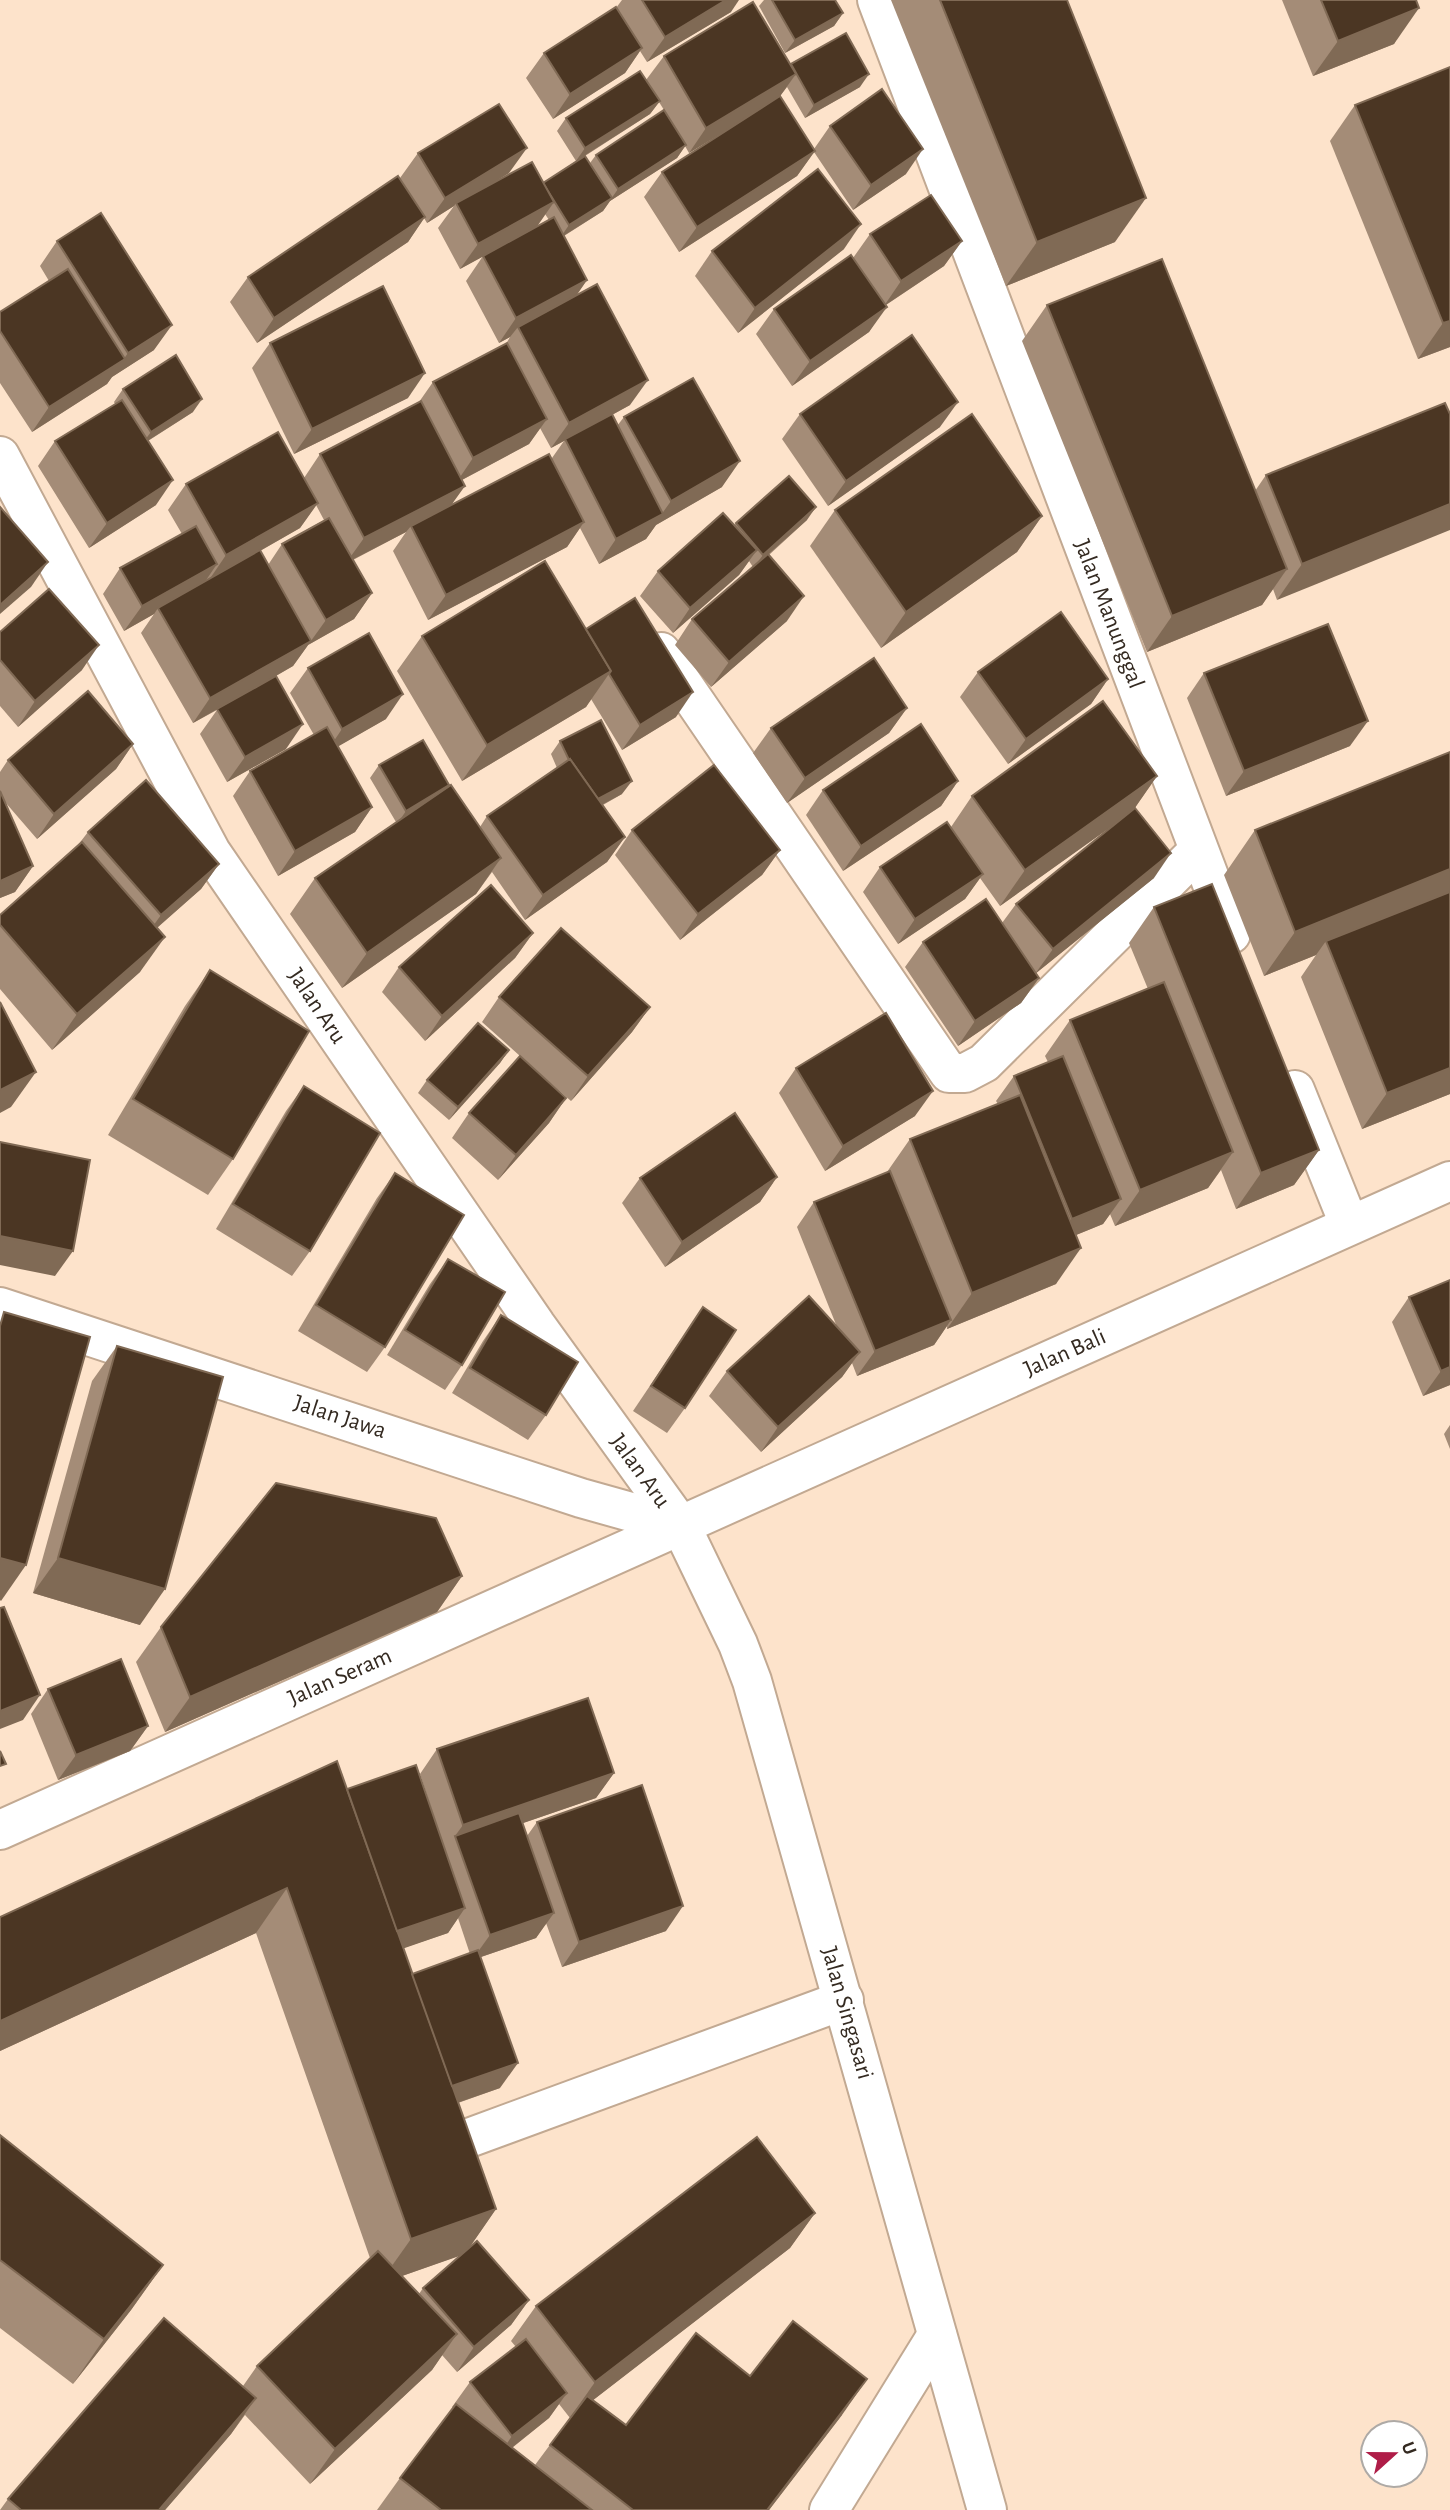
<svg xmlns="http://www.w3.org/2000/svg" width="1450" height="2510" font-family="'Alegreya Sans',sans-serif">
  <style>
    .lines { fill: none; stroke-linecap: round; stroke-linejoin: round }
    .minor-casing { stroke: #c2a992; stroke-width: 42 }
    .minor { stroke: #fff; stroke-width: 38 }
    .wall { fill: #a48c77; fill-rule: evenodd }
    .shaded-wall { fill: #806a55 }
    .building { fill: #4b3623; stroke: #806a55; stroke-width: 2 }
    .labels { text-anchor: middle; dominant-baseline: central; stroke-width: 7; stroke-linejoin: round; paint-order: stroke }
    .street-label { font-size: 24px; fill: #342a21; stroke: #fff }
  </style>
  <rect width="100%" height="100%" fill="#fde3cb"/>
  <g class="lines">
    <defs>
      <g id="minor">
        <polyline points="877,0 1231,934"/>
        <polyline points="0,456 211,852 536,1325 681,1526 738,1644 752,1681 987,2510"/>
        <polyline points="661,652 949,1073 965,1073 984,1063 1198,851"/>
        <polyline points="1295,1090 1349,1224"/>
        <polyline points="0,1307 581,1498 681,1526"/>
        <polyline points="0,1830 1450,1181"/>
        <polyline points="466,2139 844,2000"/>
        <polyline points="829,2510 937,2335"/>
      </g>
    </defs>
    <use href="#minor" class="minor-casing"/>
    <use href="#minor" class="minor"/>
  </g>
  <g class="wall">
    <polygon points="622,0 726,0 731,12 647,62 640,51 625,73 553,119 526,78 544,53 616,8"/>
    <polygon points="764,0 835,0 843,13 834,26 785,53 759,6"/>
    <polygon points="891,0 1067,0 1115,242 1006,286"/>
    <polygon points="1282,0 1416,0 1394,44 1313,76"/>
    <path d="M664,56l126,9 70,22 -55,31 -18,-31 -7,9 34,53 16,-23 76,48 -53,36 -39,-58 -17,24 -118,76 -35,-55 18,-25 77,-50 -50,31 -4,-7 -8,12 -67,43 -7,10 -39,25 23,44 -11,15 54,110 -18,10 5,11 7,-9 98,70 -66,38 -10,14 -47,25 -19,-36 -13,19 -139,73 -35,-69 13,-19 -53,28 19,33 -18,26 -46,26 -15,21 -17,10 10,73 -59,33 -27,-48 17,-24 -24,13 -52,-90 13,-19 -30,17 -21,-37 17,-26 62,-34 -14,-24 18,-26 118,-6 16,-24 99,-52 14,-20 73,-38 4,-7 -11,6 -33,-62 17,-25 -23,13 -22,-41 16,-22 -27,17 -3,-5 -16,24 -151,101 -27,-41 18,-25 152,-99 18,-25 91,20 -25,15 59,-5 33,-22 -19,-30 9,-13 80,-38zM659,102l5,8 -68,45 -6,8 -5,-7 65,-42zM545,214l4,6 -13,7zM540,428l11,20 13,-7 -12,17 -100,46 10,-24 67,-36zM316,505l8,15 -42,24 -14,21 -8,-14 40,-23z"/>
    <polygon points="1450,67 1450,347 1418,359 1330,141 1355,105"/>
    <polygon points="870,234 962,241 944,266 886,305 869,332 792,386 756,334 774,309 853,258"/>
    <polygon points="57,241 154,350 112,377 107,384 32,432 0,383 0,312 49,281 40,266"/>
    <polygon points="844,249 738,333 695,276 712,251"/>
    <polygon points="1047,305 1255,491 1266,475 1450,414 1277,600 1273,589 1262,605 1147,652 1022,341"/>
    <polygon points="270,343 408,398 294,454 252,368"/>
    <polygon points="123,389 193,412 148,441 156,505 89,548 38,466 55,441 115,404 114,402"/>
    <polygon points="800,414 940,427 828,506 782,439"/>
    <polygon points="835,510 1042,516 1017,552 881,648 810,546"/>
    <polygon points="807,520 769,555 787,621 711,687 675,645 692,619 753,567 749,561 739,575 673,633 640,596 658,571 734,526 736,523"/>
    <polygon points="586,629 676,717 622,750 591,699 586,707 462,781 397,671 422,636"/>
    <polygon points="0,632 82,670 18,727 0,706"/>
    <polygon points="308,668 386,719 338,746 372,807 355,832 278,876 233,796 250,771 314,735 290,693"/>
    <polygon points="978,672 1108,679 1091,704 1008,764 960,697"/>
    <polygon points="1204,673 1350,746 1226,796 1187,698"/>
    <polygon points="907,708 889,733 787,803 753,753 771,728"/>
    <polygon points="560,741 622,794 603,805 625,837 607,862 525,920 492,872 476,894 342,988 290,914 315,878 396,822 370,778 379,765 449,785 480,827 487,816 557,768 551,754"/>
    <polygon points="133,744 116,769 37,839 5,802 33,866 15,892 0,898 0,772 8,760"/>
    <polygon points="1157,776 1134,809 1154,878 1036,973 1039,978 1021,1003 958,1046 905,967 923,942 1002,923 1016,904 1121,819 1000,906 980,878 965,899 898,944 863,892 880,867 951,827 972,796"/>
    <polygon points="958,781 941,806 843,871 806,815 823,790"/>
    <polygon points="632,830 780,850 762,875 680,940 615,855"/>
    <polygon points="1255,830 1450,1094 1362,1129 1301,977 1316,955 1264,976 1224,875"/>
    <polygon points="88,832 219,864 201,889 157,928 140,972 52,1050 0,989 0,915 78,845"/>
    <polygon points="1154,907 1319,1150 1294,1185 1236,1209 1221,1170 1208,1188 1115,1226 1110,1214 1103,1224 1076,1235 1056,1284 947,1329 947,1326 934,1345 857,1376 852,1363 842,1377 761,1452 709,1396 727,1371 837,1327 797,1227 814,1202 887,1172 910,1139 998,1104 996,1101 1014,1076 1048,1062 1045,1056 1070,1020 1148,989 1129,943"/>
    <polygon points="533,933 515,958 425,1041 382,992 399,967"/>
    <polygon points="210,970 233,1159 208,1195 108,1135 185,1006"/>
    <polygon points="499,997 650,1007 632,1032 571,1101 533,1068 566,1098 549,1123 498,1180 452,1138 469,1113 520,1056 482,1022"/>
    <polygon points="509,1050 500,1063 449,1120 418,1093 427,1080"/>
    <polygon points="796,1068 915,1116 825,1171 779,1093"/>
    <polygon points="304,1086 310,1251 292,1276 216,1229 286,1111"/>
    <polygon points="395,1173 385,1347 367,1372 298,1331 377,1198"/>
    <polygon points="777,1177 760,1202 665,1267 622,1203 640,1178"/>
    <polygon points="448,1259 462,1365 445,1390 387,1355 430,1284"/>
    <polygon points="1450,1280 1450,1385 1423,1396 1392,1322 1409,1297"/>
    <polygon points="703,1307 685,1408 667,1433 633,1411"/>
    <polygon points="501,1315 546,1415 528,1440 452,1393 483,1341"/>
    <polygon points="117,1346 140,1625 33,1593 92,1381"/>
    <polygon points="1450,1425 1450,1449 1444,1434"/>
    <polygon points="462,1576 437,1612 165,1732 136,1662 161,1627"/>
    <polygon points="48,1689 148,1726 130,1751 58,1780 31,1714"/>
    <path d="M437,1749l177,24 -18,25 -73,25 4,13 10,-14 129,109 -104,36 -16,-44 -10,15 -55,19 19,131 -42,15 38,106 -27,39 60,52 -18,25 -54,47 -15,-17 -10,15 -122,114 -65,-69 -14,19 -66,76h-165l8,-11 235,-113 14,-20 113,-108 -114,-325 -256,118v-134l347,-128 98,61 -25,-76zM458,1918l12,36 -58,20 -9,-26 45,-15zM461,2255l-38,33 -4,6 -17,-18z"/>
    <polygon points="0,2135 163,2265 131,2310 73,2384 0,2328"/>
    <path d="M815,2213l-25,35 -197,152 33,25 124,-49 92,39 -73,95h-392l23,-32 53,-70 -1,-1 18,-25 46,-35 -5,-6 25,-35zM559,2404l11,14 -35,47 -23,-17 37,-30z"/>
  </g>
  <g class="shaded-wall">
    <polygon points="726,0 739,0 731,12 647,62 665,37"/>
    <polygon points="1419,8 1394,44 1313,76 1338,41"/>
    <polygon points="843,13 834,26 785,53 795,40"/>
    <polygon points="642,48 625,73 553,119 570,94"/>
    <polygon points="796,74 778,99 689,153 706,128"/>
    <polygon points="869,74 860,87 805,118 814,105"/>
    <polygon points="660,101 650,114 576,161 585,148"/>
    <polygon points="686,145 677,158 610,201 603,211 560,238 569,225 611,199 618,189"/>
    <polygon points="527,148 509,173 457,205 456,203 454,206 427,223 445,198"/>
    <polygon points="923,149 906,174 853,210 871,185"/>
    <polygon points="815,151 797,176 679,252 697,227"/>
    <polygon points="1146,198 1115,242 1006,286 1037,242"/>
    <polygon points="554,202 536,228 460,269 478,244"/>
    <polygon points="425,217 408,242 257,343 274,318"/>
    <polygon points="861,224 844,249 738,333 755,308"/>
    <polygon points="962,241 944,266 884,306 901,281"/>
    <polygon points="587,280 570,305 518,327 510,337 499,343 516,318"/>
    <polygon points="887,307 869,332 792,386 810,361"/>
    <polygon points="1450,321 1450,347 1418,359 1443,323"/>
    <polygon points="172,325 154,350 112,377 107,384 32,432 49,407 123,360 128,353"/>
    <polygon points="425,373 408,398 294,454 312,429"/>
    <polygon points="648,380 630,405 551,448 569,423"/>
    <polygon points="202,399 193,412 141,445 151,432"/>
    <polygon points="958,402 940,427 828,506 846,481"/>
    <polygon points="547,419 529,444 456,483 473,458"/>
    <polygon points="740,461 722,487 656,525 646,539 599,564 616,539 661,515 671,501"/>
    <polygon points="173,480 156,505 89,548 107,523"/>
    <polygon points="465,486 447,511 411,526 406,532 346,563 364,538"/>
    <polygon points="318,503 300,528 209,580 226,555"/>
    <polygon points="1450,504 1450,530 1277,600 1302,564"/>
    <polygon points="816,507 807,520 754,567 763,555"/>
    <polygon points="1042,516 1017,552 881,648 906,612"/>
    <polygon points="584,522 567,547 428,620 446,595"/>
    <polygon points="757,550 739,575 673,633 690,608"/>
    <polygon points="48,562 31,587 0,614 0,605"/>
    <polygon points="217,564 200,589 158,608 154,614 124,631 142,606"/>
    <polygon points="1287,569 1262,605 1147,652 1172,616"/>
    <polygon points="372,593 354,619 308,645 326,620"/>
    <polygon points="804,596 787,621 711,687 729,662"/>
    <polygon points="311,641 293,666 193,723 210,698"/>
    <polygon points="99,645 82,670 18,727 35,701"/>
    <polygon points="611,671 586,707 462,781 487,745"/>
    <polygon points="1108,679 1091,704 1008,764 1026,739"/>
    <polygon points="693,692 676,717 622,750 640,725"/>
    <polygon points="403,694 386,719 325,754 342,729"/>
    <polygon points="907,708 889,733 787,803 805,778"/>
    <polygon points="1368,721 1350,746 1226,796 1244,771"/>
    <polygon points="303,724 286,749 227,782 245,757"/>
    <polygon points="133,744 116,769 37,839 54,814"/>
    <polygon points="1157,776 1132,812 1000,906 1025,870"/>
    <polygon points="632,781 622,794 581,816 591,803"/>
    <polygon points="958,781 941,806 843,871 861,846"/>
    <polygon points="450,786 397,824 406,811"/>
    <polygon points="372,807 355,832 278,876 295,851"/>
    <polygon points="625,837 607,862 525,920 543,895"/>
    <polygon points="780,850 762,875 680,940 698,914"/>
    <polygon points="1171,853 1154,878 1035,974 1053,949"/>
    <polygon points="501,858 476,894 342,988 367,953"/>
    <polygon points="219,864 201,889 143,940 161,915"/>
    <polygon points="33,866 15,892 0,898 0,881"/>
    <polygon points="1450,869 1450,901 1326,941 1316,955 1264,976 1295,932"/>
    <polygon points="983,874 965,899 898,944 915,919"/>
    <polygon points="533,933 515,958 425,1041 442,1016"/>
    <polygon points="165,937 140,972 52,1050 77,1014"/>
    <polygon points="1039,978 1021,1003 958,1046 975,1021"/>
    <polygon points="650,1007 632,1032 571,1101 588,1076"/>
    <polygon points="509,1050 500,1063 449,1120 458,1107"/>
    <polygon points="1450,1068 1450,1094 1362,1129 1387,1093"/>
    <polygon points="36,1072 11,1107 0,1113 0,1090"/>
    <polygon points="933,1091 915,1116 825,1171 843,1146"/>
    <polygon points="566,1098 549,1123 498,1180 516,1155"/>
    <polygon points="1319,1150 1294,1185 1236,1209 1261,1173"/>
    <polygon points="1233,1152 1208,1188 1115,1226 1140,1190"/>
    <polygon points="777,1177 760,1202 665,1267 682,1242"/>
    <polygon points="1121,1199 1103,1224 1054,1244 1072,1219"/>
    <polygon points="0,1236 73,1251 55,1276 0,1265"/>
    <polygon points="1081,1248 1056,1284 947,1329 972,1293"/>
    <polygon points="951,1320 934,1345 857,1376 875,1351"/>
    <polygon points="860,1352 842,1377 761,1452 778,1427"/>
    <polygon points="1450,1367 1450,1385 1423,1396 1441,1371"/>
    <polygon points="0,1558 26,1565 1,1601 0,1600"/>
    <polygon points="58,1558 165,1589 140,1625 33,1593"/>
    <polygon points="462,1576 437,1612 165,1732 190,1697"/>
    <polygon points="40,1695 23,1720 0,1729 0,1711"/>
    <polygon points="148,1726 130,1751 58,1780 76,1755"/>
    <polygon points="614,1773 596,1798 459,1845 455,1836 463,1825"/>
    <polygon points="287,1888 256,1933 0,2051 0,2021"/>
    <polygon points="683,1906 666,1931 562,1967 579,1942"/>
    <polygon points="465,1908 448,1933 373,1959 390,1934"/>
    <polygon points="554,1913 536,1938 472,1960 490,1935"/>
    <polygon points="518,2063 500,2088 428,2113 445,2088"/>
    <polygon points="496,2209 465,2254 379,2284 411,2239"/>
    <polygon points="815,2213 790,2248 570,2418 595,2382"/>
    <polygon points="163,2265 131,2310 73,2384 104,2339"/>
    <polygon points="529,2300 511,2325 457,2372 474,2347"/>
    <polygon points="457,2334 432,2370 310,2484 335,2449"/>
    <polygon points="867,2379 842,2415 769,2510 767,2510"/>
    <polygon points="567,2393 549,2418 494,2462 512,2436"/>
    <polygon points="256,2398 231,2434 165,2510 159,2510"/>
  </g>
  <g class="building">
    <polygon points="642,0 726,0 665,37"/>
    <polygon points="772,0 835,0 843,13 795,40"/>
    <polygon points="940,0 1067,0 1146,198 1037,242"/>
    <polygon points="1321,0 1416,0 1419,8 1338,41"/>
    <polygon points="753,2 796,74 706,128 664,56"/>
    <polygon points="616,7 642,48 570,94 544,53"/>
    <polygon points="846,33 869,74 814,105 791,64"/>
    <polygon points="1450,67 1450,321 1443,323 1355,105"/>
    <polygon points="640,71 660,101 585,148 566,118"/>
    <polygon points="882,89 923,149 871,185 830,126"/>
    <polygon points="780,96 815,151 697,227 662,172"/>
    <polygon points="499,104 527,148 445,198 418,153"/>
    <polygon points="664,110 686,145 618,189 596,155"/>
    <polygon points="585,156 612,198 569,225 543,183"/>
    <polygon points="532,162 554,202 478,244 456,203"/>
    <polygon points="818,169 861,224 755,308 712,251"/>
    <polygon points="398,176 425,217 274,318 248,277"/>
    <polygon points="931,195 962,241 901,281 870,234"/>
    <polygon points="101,213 172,325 128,353 57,241"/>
    <polygon points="554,217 587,280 516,318 483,256"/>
    <polygon points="851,255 887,307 810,361 774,309"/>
    <polygon points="1162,259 1287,569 1172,616 1047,305"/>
    <polygon points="68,269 125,359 49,407 0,331 0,312"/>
    <polygon points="597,284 648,380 569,423 518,327"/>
    <polygon points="383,286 425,373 312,429 270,343"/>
    <polygon points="912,335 958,402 846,481 800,414"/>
    <polygon points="507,343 547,419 473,458 433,382"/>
    <polygon points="176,355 202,399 151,432 123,389"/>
    <polygon points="693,378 740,461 671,501 624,417"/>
    <polygon points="122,400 173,480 107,523 55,441"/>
    <polygon points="421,401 465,486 364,538 320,454"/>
    <polygon points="1445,403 1450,414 1450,504 1302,564 1266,475"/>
    <polygon points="612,414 663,514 616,539 565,439"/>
    <polygon points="972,414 1042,516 906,612 835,510"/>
    <polygon points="278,432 318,503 226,555 186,484"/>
    <polygon points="549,454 584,522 446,595 411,526"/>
    <polygon points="789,476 816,507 763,555 736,523"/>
    <polygon points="0,507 48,562 0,605"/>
    <polygon points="723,513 757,550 690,608 658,571"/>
    <polygon points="329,518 372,593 326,620 282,544"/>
    <polygon points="196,526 217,564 142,606 120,568"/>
    <polygon points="260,550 311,641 210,698 158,608"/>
    <polygon points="768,554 804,596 729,662 692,619"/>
    <polygon points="545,561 611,671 487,745 422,636"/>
    <polygon points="49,589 99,645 35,701 0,660 0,632"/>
    <polygon points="635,598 693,692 640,725 609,674 611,671 586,629"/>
    <polygon points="1061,612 1108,679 1026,739 978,672"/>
    <polygon points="1328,624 1368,721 1244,771 1204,673"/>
    <polygon points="369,633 403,694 342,729 308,668"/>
    <polygon points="874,658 907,708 805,778 771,728"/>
    <polygon points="276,676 303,724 245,757 217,709"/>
    <polygon points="88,691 133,744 54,814 8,760"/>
    <polygon points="1103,701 1157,776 1025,870 972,796"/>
    <polygon points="601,720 632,781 598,799 570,759 569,760 560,741"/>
    <polygon points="921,724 958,781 861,846 823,790"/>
    <polygon points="327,727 372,807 295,851 250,771"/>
    <polygon points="423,740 449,785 406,811 379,765"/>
    <polygon points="1450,752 1450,869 1295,932 1255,830"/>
    <polygon points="570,759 625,837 543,895 487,816"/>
    <polygon points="714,765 780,850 698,914 632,830"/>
    <polygon points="146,780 219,864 161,915 88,832"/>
    <polygon points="451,785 501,858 367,953 315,878"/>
    <polygon points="0,791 33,866 0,881"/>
    <polygon points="1135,808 1171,853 1053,949 1016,904"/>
    <polygon points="947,822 983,874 915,919 880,867"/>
    <polygon points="82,842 165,937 77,1014 0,925 0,915"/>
    <polygon points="1212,884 1319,1150 1261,1173 1154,907"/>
    <polygon points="491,885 533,933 442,1016 399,967"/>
    <polygon points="1450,892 1450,1068 1387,1093 1326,941"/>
    <polygon points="986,899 1039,978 975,1021 923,942"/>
    <polygon points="561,928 650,1007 588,1076 499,997"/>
    <polygon points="210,970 309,1031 233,1159 133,1099"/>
    <polygon points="1164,982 1233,1152 1140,1190 1070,1020"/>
    <polygon points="0,1002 36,1072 0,1090"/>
    <polygon points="886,1013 933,1091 843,1146 796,1068"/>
    <polygon points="478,1023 509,1050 458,1107 427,1080"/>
    <polygon points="520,1056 566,1098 516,1155 469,1113"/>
    <polygon points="1063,1056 1121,1199 1072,1219 1014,1076"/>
    <polygon points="304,1086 380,1133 310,1251 233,1204"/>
    <polygon points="1020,1095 1081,1248 972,1293 910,1139"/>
    <polygon points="735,1113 777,1177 682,1242 640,1178"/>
    <polygon points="0,1142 90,1160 73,1251 0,1236"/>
    <polygon points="890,1171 951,1320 875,1351 814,1202"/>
    <polygon points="395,1173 464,1215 385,1347 316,1305"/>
    <polygon points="448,1259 505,1292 462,1365 405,1330"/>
    <polygon points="1450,1280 1450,1367 1441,1371 1409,1297"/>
    <polygon points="809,1296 860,1352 778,1427 727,1371"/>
    <polygon points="703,1307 736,1330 685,1408 651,1386"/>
    <polygon points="4,1312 90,1337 26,1565 0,1558 0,1326"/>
    <polygon points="501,1315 578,1362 546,1415 470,1368"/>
    <polygon points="117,1346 223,1377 165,1589 58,1558"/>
    <polygon points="276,1483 436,1518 462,1576 190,1697 161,1627"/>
    <polygon points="4,1607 40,1695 0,1711 0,1608"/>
    <polygon points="121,1659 148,1726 76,1755 48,1689"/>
    <polygon points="588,1698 614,1773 463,1825 437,1749"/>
    <polygon points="0,1751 6,1764 0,1766"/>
    <polygon points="337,1761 496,2209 411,2239 287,1888 0,2021 0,1917"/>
    <polygon points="416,1765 465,1908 397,1931 347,1789"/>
    <polygon points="642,1785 683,1906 579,1942 537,1822"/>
    <polygon points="519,1813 554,1913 490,1935 455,1836"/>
    <polygon points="478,1950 518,2063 452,2086 412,1974"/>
    <polygon points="0,2135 163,2265 104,2339 0,2260"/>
    <polygon points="757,2137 815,2213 595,2382 536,2306"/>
    <polygon points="477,2241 529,2300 474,2347 423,2288"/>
    <polygon points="378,2251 457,2334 335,2449 257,2366"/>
    <polygon points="164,2318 256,2398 159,2510 21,2510 8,2499"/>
    <polygon points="793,2321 867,2379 767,2510 633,2510 550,2445 587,2396 626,2425 696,2333 750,2376"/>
    <polygon points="526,2339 567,2393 512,2436 470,2382"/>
    <polygon points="456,2404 592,2510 441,2510 400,2478"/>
  </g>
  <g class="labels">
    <g class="street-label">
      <text transform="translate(1109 614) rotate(69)">Jalan Manunggal</text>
      <text transform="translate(317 1006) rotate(56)">Jalan Aru</text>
      <text transform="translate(1065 1353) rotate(-24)">Jalan Bali</text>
      <text transform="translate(340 1417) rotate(18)">Jalan Jawa</text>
      <text transform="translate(640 1471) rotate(54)">Jalan Aru</text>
      <text transform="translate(340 1677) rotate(-24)">Jalan Seram</text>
      <text transform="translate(847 2013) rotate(74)">Jalan Singasari</text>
    </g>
  </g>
  <g transform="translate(1394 2454) rotate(69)"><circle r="33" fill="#ffffff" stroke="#aeaaa6" stroke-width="2"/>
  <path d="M0-5L12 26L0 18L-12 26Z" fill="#af1d48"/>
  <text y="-10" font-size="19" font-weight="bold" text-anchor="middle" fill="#342a21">U</text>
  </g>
</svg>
